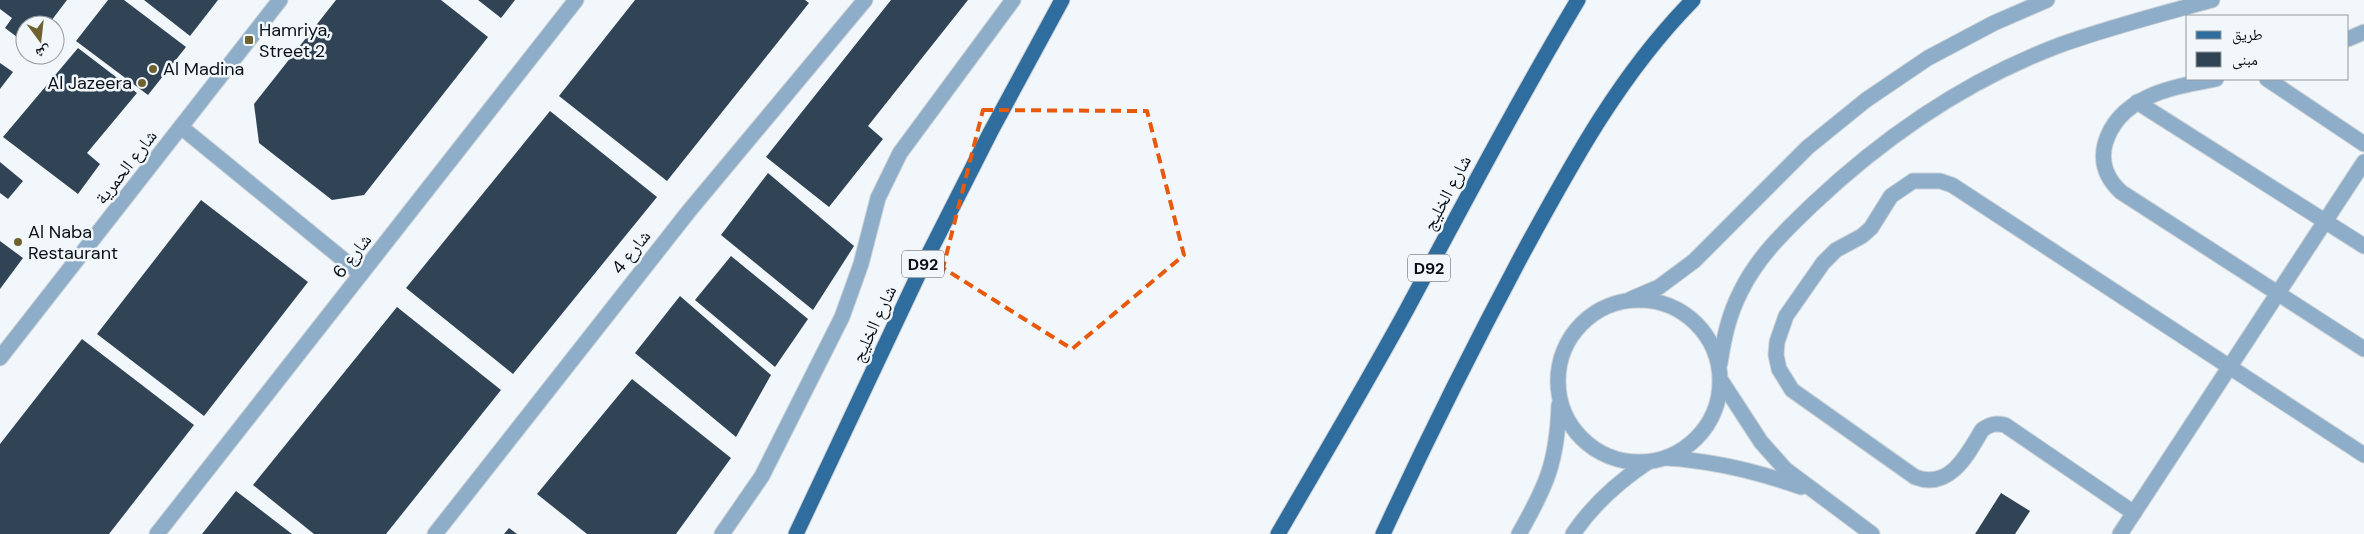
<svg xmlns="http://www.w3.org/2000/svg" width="2364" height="534" font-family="'DM Sans','Noto Naskh Arabic',sans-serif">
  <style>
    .building { fill: #314455 }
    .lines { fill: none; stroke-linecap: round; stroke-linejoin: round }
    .service-casing { stroke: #cdd2d6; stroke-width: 17 }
    .minor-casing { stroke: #cdd2d6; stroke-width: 17 }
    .primary-casing { stroke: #cdd2d6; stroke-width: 17 }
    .service { stroke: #8eadc9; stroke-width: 15 }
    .minor { stroke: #8eadc9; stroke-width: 15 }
    .primary { stroke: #306d9f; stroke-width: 15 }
    .marked { fill: none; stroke: #e8590c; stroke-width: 4; stroke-dasharray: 10 6; stroke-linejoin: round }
    .poi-dot { fill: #6e622f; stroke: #f2f7fb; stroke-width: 2 }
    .labels { text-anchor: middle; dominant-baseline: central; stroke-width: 5; stroke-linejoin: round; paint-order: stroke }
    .shield { fill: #f2f7fb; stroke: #4e555b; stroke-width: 1 }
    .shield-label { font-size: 16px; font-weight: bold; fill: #080f16 }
    .poi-label { font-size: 18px; fill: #080f16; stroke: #f2f7fb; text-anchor: start }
    .street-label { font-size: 18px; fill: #080f16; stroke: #f2f7fb }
  </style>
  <rect width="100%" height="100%" fill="#f2f7fb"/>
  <g class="building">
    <polygon points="0,0 67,0 48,25 25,25 25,43 5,28 12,18 0,9"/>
    <polygon points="108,0 124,0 186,47 148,95 76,41"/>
    <polygon points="144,0 218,0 190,36"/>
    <polygon points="336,0 441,0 488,37 364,195 332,200 259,143 254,104"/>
    <polygon points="478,0 515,0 501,18"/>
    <polygon points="635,0 805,0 809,3 667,181 559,96"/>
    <polygon points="891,0 968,0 868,126 883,139 829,207 766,157"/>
    <polygon points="78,48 137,93 87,153 100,164 78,194 3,137"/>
    <polygon points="0,63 13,72 0,89"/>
    <polygon points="550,111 657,197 513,374 406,288"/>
    <polygon points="0,162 23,181 8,199 0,193"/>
    <polygon points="768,173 854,246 813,310 721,235"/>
    <polygon points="201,200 308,282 204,416 97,334"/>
    <polygon points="0,241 23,258 0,289"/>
    <polygon points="731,256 808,319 775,367 695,300"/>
    <polygon points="680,296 771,375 736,437 635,353"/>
    <polygon points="397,307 501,390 386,534 314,534 253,485"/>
    <polygon points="82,339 194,425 109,534 0,534 0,444"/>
    <polygon points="632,379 731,458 676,534 587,534 537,494"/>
    <polygon points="236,491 292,534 202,534"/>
    <polygon points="2001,493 2030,511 2015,534 1975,534"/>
    <polygon points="509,528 517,534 504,534"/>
  </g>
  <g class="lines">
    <defs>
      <g id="service">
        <polyline points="2348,39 2364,32"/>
        <path d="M2216,79c-42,8 -97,16 -111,65 -5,20 2,35 16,48l243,157"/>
        <polyline points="2267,79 2364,144"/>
        <polyline points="2137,102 2364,246"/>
        <polyline points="1722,382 1761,442 1785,469 1872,534"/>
        <path d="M1667,458c47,3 89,13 134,29"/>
        <path d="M2134,513l-129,-88c-10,-2 -15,-1 -23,5 -15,26 -33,60 -67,47l-123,-87 -13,-21 -3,-14 1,-13 9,-26 37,-53 13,-13 26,-14 9,-8 20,-32 22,-15h27l12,4 412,270"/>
        <polyline points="722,534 762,476 842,317 861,264 878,198 900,153 1013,0"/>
        <polyline points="2120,534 2364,162"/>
      </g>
      <g id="minor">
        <polyline points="181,127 361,274"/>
        <polyline points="1631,299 1659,287 1694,261 1808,147 1866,100 1928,58 1994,23 2047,0"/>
        <circle cx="1639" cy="381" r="81"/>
        <polyline points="0,358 280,0"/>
        <path d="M1720,363c4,-26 9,-49 21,-72 17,-35 45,-61 72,-87 72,-68 154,-124 247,-159 50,-18 101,-31 152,-45"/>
        <polyline points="157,534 576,0"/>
        <polyline points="435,534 689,211 865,0"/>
        <path d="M1519,534c28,-49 38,-72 40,-129"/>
        <path d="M1573,534c20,-30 45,-52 75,-72"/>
      </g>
      <g id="primary">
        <polyline points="796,534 921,269 991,131 1062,0"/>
        <path d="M1278,534c43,-74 87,-148 128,-223 56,-104 111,-209 172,-311"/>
        <path d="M1383,534c44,-95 91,-189 140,-281 49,-90 97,-179 170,-253"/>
      </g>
    </defs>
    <use href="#service" class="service-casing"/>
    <use href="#minor" class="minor-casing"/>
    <use href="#primary" class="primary-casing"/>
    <use href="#service" class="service"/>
    <use href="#minor" class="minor"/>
    <use href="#primary" class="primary"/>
  </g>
  <path class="marked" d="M983,110l164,1 37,144 -112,94 -129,-81z"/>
  <g class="poi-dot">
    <rect x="244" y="35" width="10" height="10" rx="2.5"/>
    <circle cx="153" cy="69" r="5"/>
    <circle cx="142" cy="83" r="5"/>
    <circle cx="18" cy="242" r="5"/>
  </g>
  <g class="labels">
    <g class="shield">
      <rect x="902" y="250.5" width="42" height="27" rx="4"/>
      <rect x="1408" y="254.5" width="42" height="27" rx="4"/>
    </g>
    <g class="shield-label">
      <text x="923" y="264">D92</text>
      <text x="1429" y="268">D92</text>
    </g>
    <g class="poi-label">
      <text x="259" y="30">Hamriya,<tspan x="259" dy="21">Street 2</tspan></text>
      <text x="163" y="69">Al Madina</text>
      <text x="132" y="83" text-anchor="end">Al Jazeera</text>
      <text x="28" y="232">Al Naba<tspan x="28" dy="21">Restaurant</tspan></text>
    </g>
    <g class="street-label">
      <text transform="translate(126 167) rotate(-52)">شارع الحمرية</text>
      <text transform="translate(1447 193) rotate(-62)">شارع الخليج</text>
      <text transform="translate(631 252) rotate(-51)">شارع 4</text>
      <text transform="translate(352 256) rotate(-52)">شارع 6</text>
      <text transform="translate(874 324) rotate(-65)">شارع الخليج</text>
    </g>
  </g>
  <rect x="2186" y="15" width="162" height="65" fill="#f2f7fb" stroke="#949a9f"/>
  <rect x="2196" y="31" width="25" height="8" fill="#306d9f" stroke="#949a9f"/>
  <text x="2232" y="40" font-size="15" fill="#080f16">طريق</text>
  <rect x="2196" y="52" width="25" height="15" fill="#314455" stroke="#949a9f"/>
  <text x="2232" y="65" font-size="15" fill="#080f16">مبنى</text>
  <g transform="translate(40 40) rotate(165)"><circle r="24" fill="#f2f7fb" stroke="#949a9f"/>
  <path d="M0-4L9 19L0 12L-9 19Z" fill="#6e622f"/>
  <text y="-8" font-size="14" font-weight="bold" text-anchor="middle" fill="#080f16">ش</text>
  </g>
</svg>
